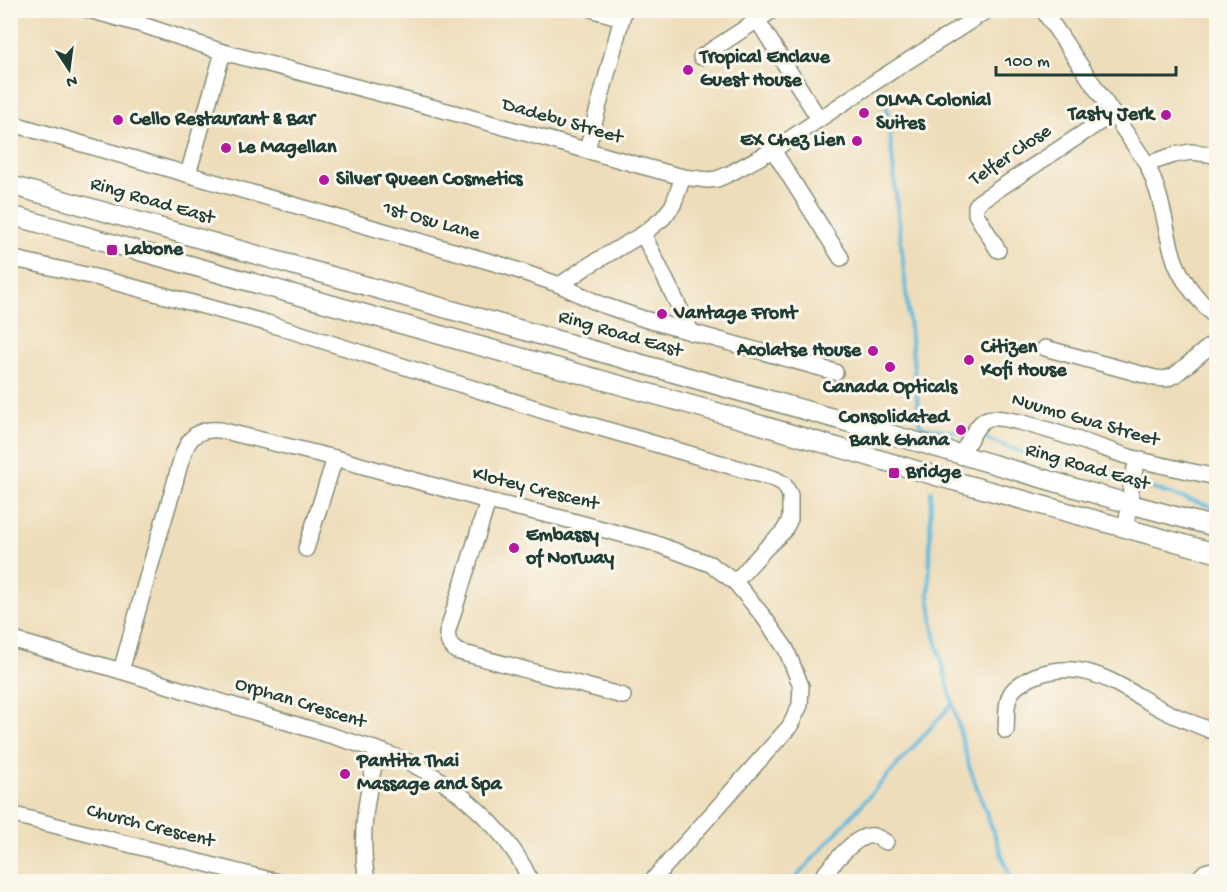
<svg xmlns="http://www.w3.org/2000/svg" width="1227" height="892" font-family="'Gochi Hand',sans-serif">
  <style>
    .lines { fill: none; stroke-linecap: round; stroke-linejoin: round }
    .stream { stroke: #5fbadd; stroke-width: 4 }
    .minor-casing { stroke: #868d77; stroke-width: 18 }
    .major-casing { stroke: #868d77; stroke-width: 21 }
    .minor { stroke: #fff; stroke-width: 15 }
    .major { stroke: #fff; stroke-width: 18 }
    .poi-dot { fill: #b5179e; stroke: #fbf7ec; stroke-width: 2 }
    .labels { text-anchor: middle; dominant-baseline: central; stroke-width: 6; stroke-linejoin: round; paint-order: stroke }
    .poi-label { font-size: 20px; font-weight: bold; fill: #1f3d34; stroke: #fbf7ec; text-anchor: start }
    .street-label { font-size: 20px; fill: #1f3d34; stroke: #fbf7ec }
  </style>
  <rect width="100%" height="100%" fill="#fbf7ec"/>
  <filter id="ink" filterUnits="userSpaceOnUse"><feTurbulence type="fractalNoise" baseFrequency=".0167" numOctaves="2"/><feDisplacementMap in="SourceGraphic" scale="12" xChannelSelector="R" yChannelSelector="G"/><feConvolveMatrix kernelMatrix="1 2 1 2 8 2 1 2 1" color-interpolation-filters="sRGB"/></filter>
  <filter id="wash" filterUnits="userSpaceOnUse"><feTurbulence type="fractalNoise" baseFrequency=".008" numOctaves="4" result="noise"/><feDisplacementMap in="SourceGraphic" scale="24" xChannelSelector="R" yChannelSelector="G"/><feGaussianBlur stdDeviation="1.35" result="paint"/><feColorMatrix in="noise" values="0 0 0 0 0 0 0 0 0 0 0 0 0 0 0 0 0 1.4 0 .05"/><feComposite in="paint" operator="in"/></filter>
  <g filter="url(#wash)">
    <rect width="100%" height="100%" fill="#eeddba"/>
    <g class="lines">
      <g class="stream">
        <polyline points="887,107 920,426 969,434"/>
        <polyline points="977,435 1021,452 1127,481"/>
        <polyline points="1134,483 1216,508"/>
        <polyline points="931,491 929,595 934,632 969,766 1012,882"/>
        <polyline points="792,882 952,704"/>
      </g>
    </g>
  </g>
  <g filter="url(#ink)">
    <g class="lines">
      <defs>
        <g id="minor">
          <polyline points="89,10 143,25 223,52 458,114 638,165 683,177 708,180 717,179 729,174 773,150 878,80 988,10"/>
          <polyline points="594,10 622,18"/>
          <path d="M1043,10l104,154c6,14 12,29 15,44 5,19 7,40 15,58 9,21 24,36 39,52"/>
          <polyline points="758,21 819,119"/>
          <polyline points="701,57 773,10"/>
          <polyline points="10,123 505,266 560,285 600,304 644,319 835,372"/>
          <polyline points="587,150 624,10"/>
          <polyline points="773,150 841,258"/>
          <polyline points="1147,164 1174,155 1191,152 1216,155"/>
          <polyline points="188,174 223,52"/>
          <polyline points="643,234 692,333"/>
          <polyline points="998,250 976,214 976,206 979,202 1112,114"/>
          <polyline points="10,258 99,278 267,323 563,417 775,479 784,484 790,495 790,519 784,531 766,548 735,582"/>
          <polyline points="560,285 586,267 643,234 663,218 673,205 683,177"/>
          <polyline points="1045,348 1155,378 1166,379 1175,375 1216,341"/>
          <path d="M961,455c6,-10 15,-32 26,-36 18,-8 124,33 149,40 27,7 54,12 80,18"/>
          <polyline points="488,501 447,633 449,643 456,651 623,696"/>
          <polyline points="1125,528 1130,504 1131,487 1137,459"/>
          <polyline points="306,549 335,458"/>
          <path d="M10,639l111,32 257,79c12,5 26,9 38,16 45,23 95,68 115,116"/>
          <path d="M121,671c17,-60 33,-121 52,-181 4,-14 9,-40 18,-51 8,-9 19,-10 29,-9l115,28 153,43 73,17 93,25 56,21 25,18 28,34 23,33 15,37 -1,19 -10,21 -139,156"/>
          <path d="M1006,731c1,-11 -1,-25 4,-36 4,-9 16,-15 25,-19 51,-20 86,12 128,34 15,8 31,13 46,20l7,1"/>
          <polyline points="10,814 278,882"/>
          <path d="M367,882c-8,-47 -1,-86 11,-132"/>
          <path d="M818,882c11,-13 37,-49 55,-46 4,0 10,5 13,6"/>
          <polyline points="1195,882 1205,872 1216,869"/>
        </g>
        <g id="major">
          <polyline points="10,185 914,441 1130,504 1216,527"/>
          <polyline points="10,215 706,409 943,478 1216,553"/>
        </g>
      </defs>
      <use href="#minor" class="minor-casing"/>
      <use href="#major" class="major-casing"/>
      <use href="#minor" class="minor"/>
      <use href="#major" class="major"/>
    </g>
  </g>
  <g class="poi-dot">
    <circle cx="688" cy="70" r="6"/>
    <circle cx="864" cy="113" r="6"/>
    <circle cx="1166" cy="115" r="6"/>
    <circle cx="118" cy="120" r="6"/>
    <circle cx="857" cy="141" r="6"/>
    <circle cx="226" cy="148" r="6"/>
    <circle cx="324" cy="180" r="6"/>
    <rect x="106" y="244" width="12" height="12" rx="3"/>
    <circle cx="662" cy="314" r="6"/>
    <circle cx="873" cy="351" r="6"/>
    <circle cx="969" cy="360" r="6"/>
    <circle cx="890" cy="367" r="6"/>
    <circle cx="961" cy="430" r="6"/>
    <rect x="888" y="467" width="12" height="12" rx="3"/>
    <circle cx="514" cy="548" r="6"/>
    <circle cx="345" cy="774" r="6"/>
  </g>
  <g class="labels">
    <g class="poi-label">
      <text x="700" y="58">Tropical Enclave<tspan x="700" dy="23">Guest House</tspan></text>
      <text x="876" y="101">OLMA Colonial<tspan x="876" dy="23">Suites</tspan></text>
      <text x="1154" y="115" text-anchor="end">Tasty Jerk</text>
      <text x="130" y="120">Cello Restaurant &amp; Bar</text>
      <text x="845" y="141" text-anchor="end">EX Chez Lien</text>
      <text x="238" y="148">Le Magellan</text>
      <text x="336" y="180">Silver Queen Cosmetics</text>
      <text x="124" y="250">Labone</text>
      <text x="674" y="314">Vantage Front</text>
      <text x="981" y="348">Citizen<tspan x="981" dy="23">Kofi House</tspan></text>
      <text x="861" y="351" text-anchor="end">Acolatse House</text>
      <text x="890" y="388" text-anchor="middle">Canada Opticals</text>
      <text x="949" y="418" text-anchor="end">Consolidated<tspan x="949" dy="23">Bank Ghana</tspan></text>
      <text x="906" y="473">Bridge</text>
      <text x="526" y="536">Embassy<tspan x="526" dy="23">of Norway</tspan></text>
      <text x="357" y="762">Pantita Thai<tspan x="357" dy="23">Massage and Spa</tspan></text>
    </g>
    <g class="street-label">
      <text transform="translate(562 122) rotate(16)">Dadebu Street</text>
      <text transform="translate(1011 156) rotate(-34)">Telfer Close</text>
      <text transform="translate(152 202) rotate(16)">Ring Road East</text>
      <text transform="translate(431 222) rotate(16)">1st Osu Lane</text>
      <text transform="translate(620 335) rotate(16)">Ring Road East</text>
      <text transform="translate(1085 421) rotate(16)">Nuumo Gua Street</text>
      <text transform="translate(1087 468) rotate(16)">Ring Road East</text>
      <text transform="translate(535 490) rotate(14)">Klotey Crescent</text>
      <text transform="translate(300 704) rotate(17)">Orphan Crescent</text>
      <text transform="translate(150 827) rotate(14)">Church Crescent</text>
    </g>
  </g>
  <rect width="1227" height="892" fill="none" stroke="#fbf7ec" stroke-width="36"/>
  <g transform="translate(69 69) rotate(167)" stroke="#fbf7ec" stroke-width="4.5" paint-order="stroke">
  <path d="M0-4.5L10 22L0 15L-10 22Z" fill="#1f3d34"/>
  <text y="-9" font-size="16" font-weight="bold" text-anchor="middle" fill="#1f3d34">N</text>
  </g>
  <path d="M996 66v9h180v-9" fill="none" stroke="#1f3d34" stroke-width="3"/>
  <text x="1005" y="66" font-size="18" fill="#1f3d34" stroke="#fbf7ec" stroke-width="4.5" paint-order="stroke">100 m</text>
</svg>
